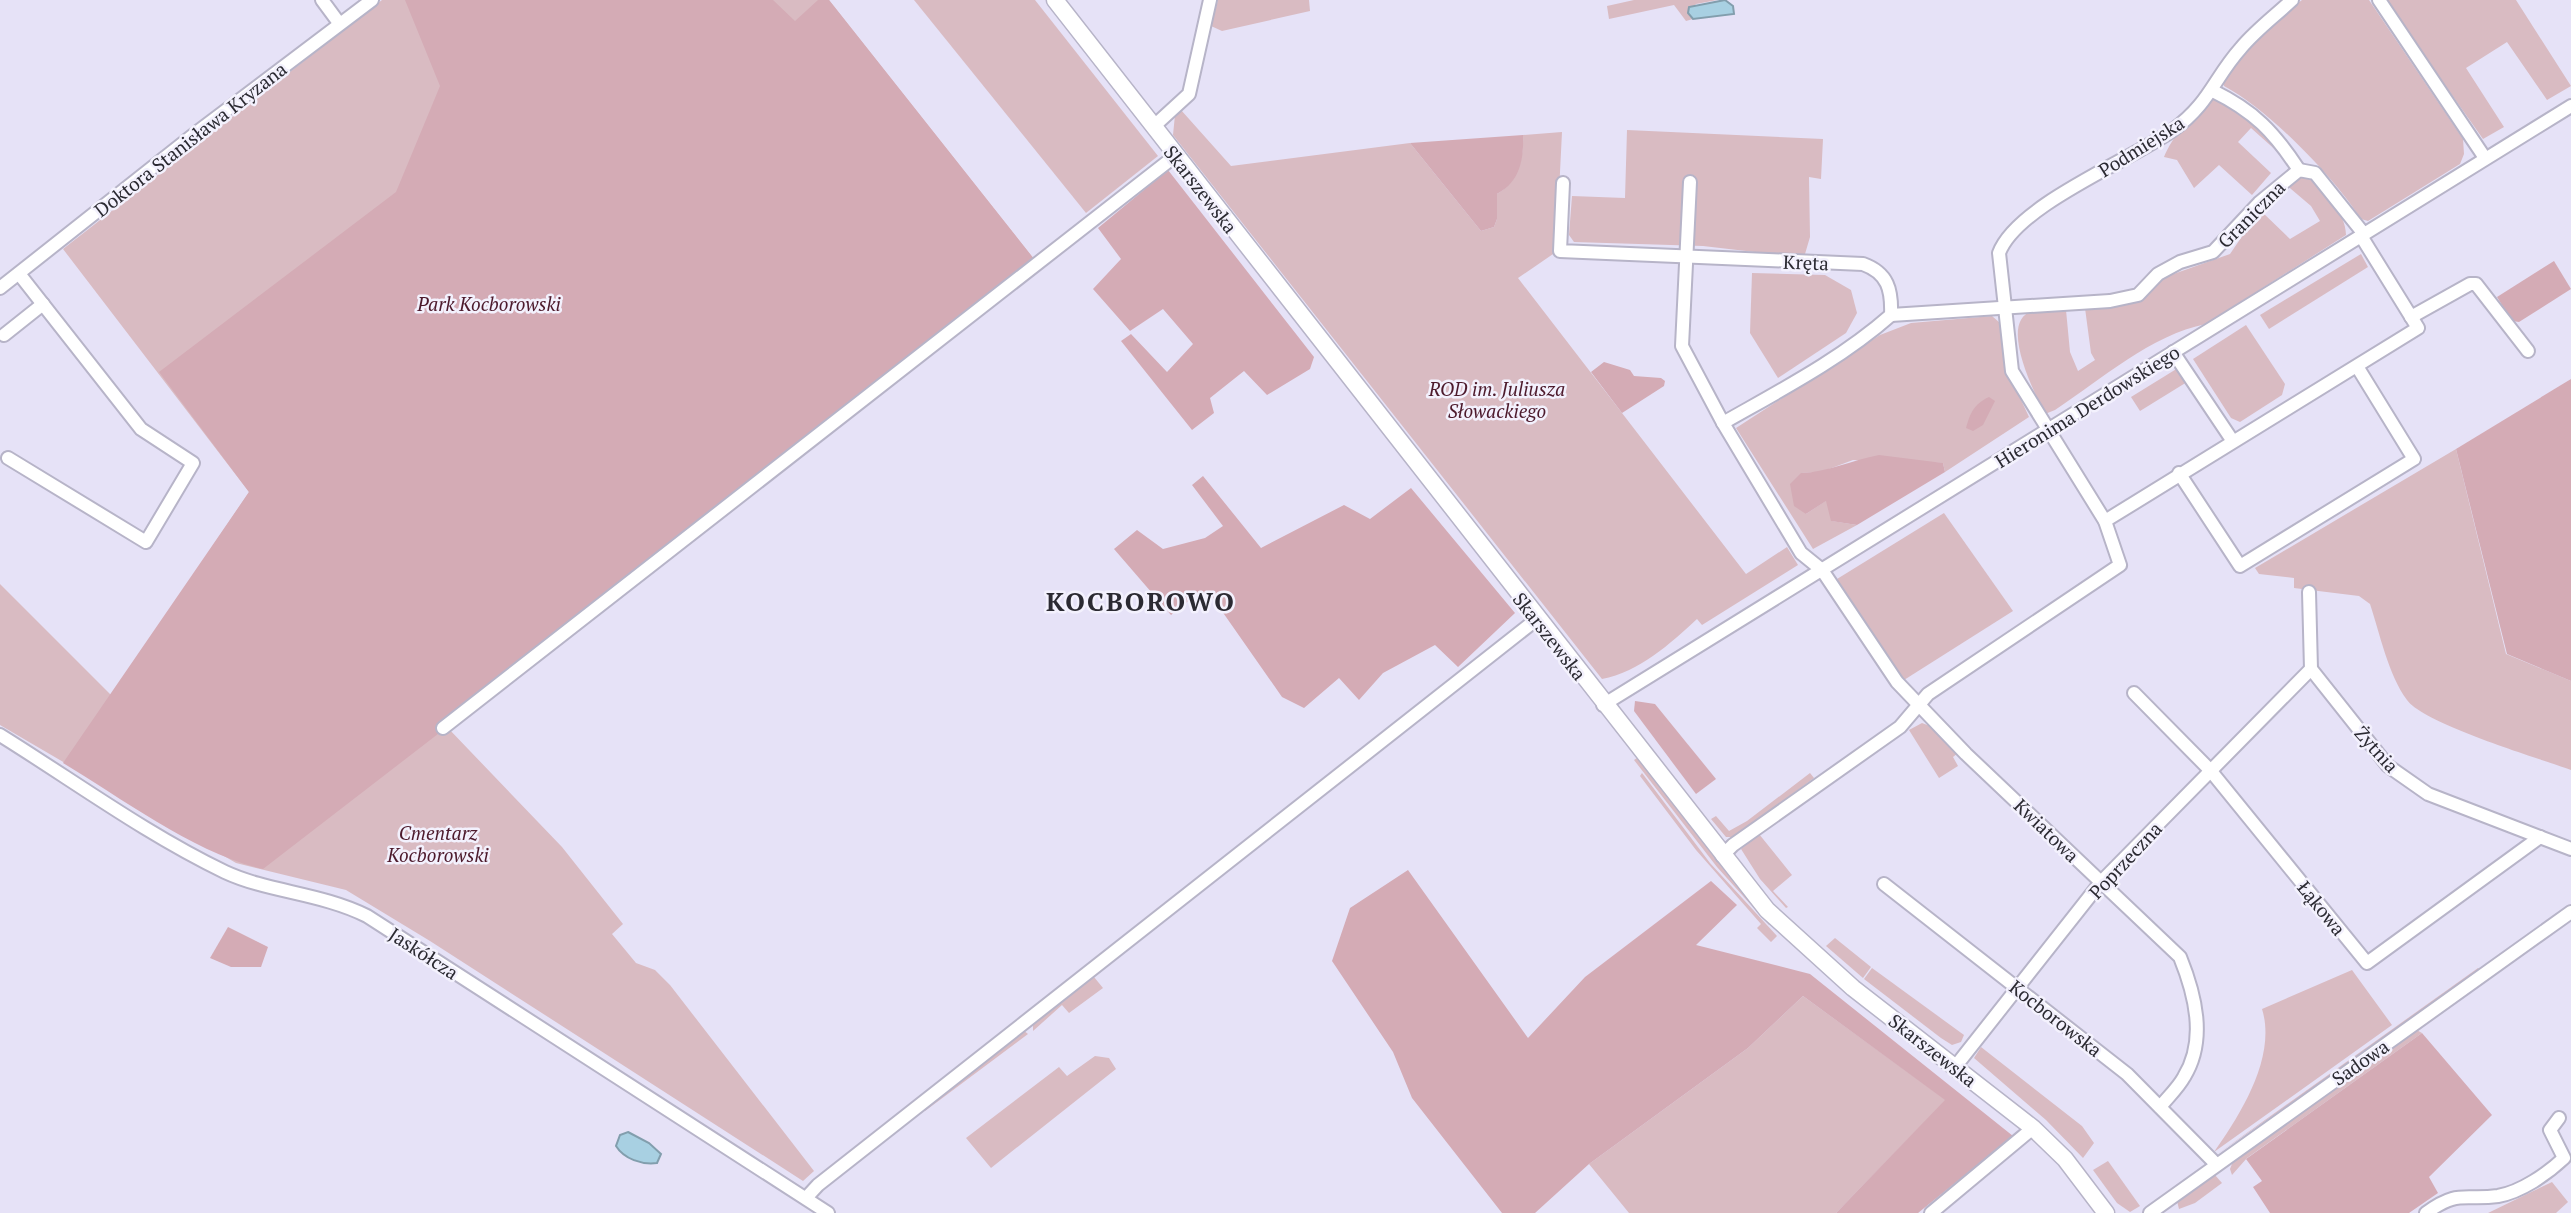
<svg xmlns="http://www.w3.org/2000/svg" width="2571" height="1213" font-family="'PT Serif',serif">
  <style>
    .green { fill: #d9bbc2 }
    .forest { fill: #d4abb5 }
    .water { fill: #a8d0e2; stroke: #829ead; stroke-width: 2 }
    .lines { fill: none; stroke-linecap: round; stroke-linejoin: round }
    .minor-casing { stroke: #b7b4c8; stroke-width: 16 }
    .major-casing { stroke: #b7b4c8; stroke-width: 19 }
    .minor { stroke: #fff; stroke-width: 12 }
    .major { stroke: #fff; stroke-width: 16 }
    .labels { text-anchor: middle; dominant-baseline: central; stroke-width: 5; stroke-linejoin: round; paint-order: stroke }
    .street-label { font-size: 19px; fill: #2b2a32; stroke: #f3f1fd }
    .park-label { font-size: 19px; font-style: italic; fill: #4d1a2c; stroke: #f3f1fd }
    .district-label { font-size: 26px; font-weight: bold; letter-spacing: 2px; fill: #2b2a32; stroke: #f3f1fd }
  </style>
  <rect width="100%" height="100%" fill="#e6e2f7"/>
  <g class="green">
    <polygon points="382,0 829,0 1034,259 447,727 562,847 623,924 612,934 636,963 655,970 670,985 814,1171 803,1181 430,941 346,890 236,863 0,725 0,584 112,696 249,492 63,249"/>
    <polygon points="914,0 1035,0 1158,156 1086,213"/>
    <polygon points="1218,0 1309,0 1310,11 1222,31 1211,26"/>
    <polygon points="1634,0 1717,0 1696,4 1688,13 1693,19 1686,21 1674,5 1609,19 1607,6"/>
    <path d="M2302,0h67l94,139 1,15 -4,10 -92,57 -7,-2c-28,-43 -92,-109 -137,-133l-1,-7 45,-53z"/>
    <polygon points="2385,0 2516,0 2571,86 2547,100 2507,42 2466,68 2504,127 2483,139"/>
    <path d="M2219,96c23,12 51,33 61,58l-29,-26 -13,14 33,31 -19,22 -33,-30 -25,23 -17,-28 -13,-3c7,-18 35,-56 55,-61z"/>
    <path d="M1181,110l50,56 179,-23 71,88 13,-4 3,-8v-25c21,-11 27,-37 26,-59l39,-3 -6,120 -38,26 228,296 41,-27 11,18 -96,60 -5,-6c-27,25 -58,53 -95,60l-429,-544 2,-20z"/>
    <polygon points="1627,130 1823,139 1821,179 1809,177 1810,237 1805,254 1772,254 1703,246 1574,242 1569,235 1572,196 1625,198"/>
    <path d="M2298,173l11,2c14,17 37,37 37,60l-140,89c-55,11 -104,55 -151,86l-10,4c-10,-20 -48,-94 -12,-103 10,-3 23,-1 33,-1l4,42 8,19 17,-11 -4,-7 -6,-45 50,-8 30,-23 65,-23 30,-44 30,29 30,-18 -9,-15 -27,-23z"/>
    <polygon points="2361,254 2368,267 2269,329 2260,315"/>
    <polygon points="1752,273 1825,275 1851,290 1857,313 1846,333 1778,378 1750,333"/>
    <polygon points="1992,316 2000,323 2008,372 2029,417 1945,472 1943,463 1853,460 1821,472 1801,473 1806,514 1827,500 1832,521 1857,525 1813,549 1736,428 1880,335 1911,323"/>
    <polygon points="2246,325 2285,384 2282,395 2240,422 2231,418 2193,359"/>
    <polygon points="2178,368 2187,382 2140,411 2131,397"/>
    <path d="M2456,449l50,205 65,27v89c-33,-12 -147,-46 -164,-70 -19,-26 -27,-66 -37,-96l-11,-8 -65,-8v-10l-35,-4 -4,-6z"/>
    <polygon points="1944,513 2013,611 1904,680 1837,579"/>
    <polygon points="1922,723 1938,729 1958,753 1953,757 1958,766 1939,778 1909,730"/>
    <polygon points="1637,758 1720,864 1771,923 1769,925 1717,867 1634,760"/>
    <polygon points="1642,773 1710,863 1777,936 1771,942 1757,928 1761,924 1696,850 1640,776"/>
    <polygon points="1810,773 1814,778 1734,837 1726,837 1711,819 1716,816 1729,831 1747,821"/>
    <polygon points="1759,834 1792,875 1773,891 1788,907 1786,908 1760,879 1741,849"/>
    <polygon points="1835,938 1871,967 1863,978 1826,946"/>
    <polygon points="1872,968 1964,1035 1961,1042 1952,1045 1941,1038 1864,979"/>
    <polygon points="2478,968 2481,971 2216,1155"/>
    <path d="M2352,970l40,55 -178,127c26,-37 63,-95 48,-143z"/>
    <polygon points="1094,977 1103,988 1069,1013 1062,1005 1033,1031 1033,1023"/>
    <polygon points="1803,996 1946,1100 1836,1213 1629,1213 1589,1164 1748,1048"/>
    <polygon points="2415,1029 2422,1033 2247,1158 2232,1175 2230,1169 2234,1159"/>
    <polygon points="1023,1030 1028,1034 925,1111 926,1106"/>
    <polygon points="1981,1047 2082,1126 2094,1143 2083,1158 2046,1120 1974,1058"/>
    <polygon points="1095,1056 1109,1058 1116,1069 991,1168 966,1138 1059,1067 1067,1076"/>
    <polygon points="2108,1161 2140,1206 2130,1212 2117,1203 2093,1170"/>
    <polygon points="2214,1174 2222,1183 2195,1203 2179,1209 2177,1201"/>
    <polygon points="2552,1182 2568,1202 2556,1213 2488,1213"/>
  </g>
  <g class="forest">
    <path d="M405,0h368l22,21 23,-21h11l205,259 -587,468 -184,142c-67,-15 -140,-70 -200,-106l186,-271 -90,-120 237,-180 44,-106z"/>
    <path d="M1523,135c1,24 -3,47 -26,59v25l-3,8 -13,4 -71,-88z"/>
    <polygon points="1168,170 1314,357 1310,369 1267,395 1244,371 1210,398 1214,413 1192,430 1121,341 1131,334 1167,372 1193,344 1163,309 1130,331 1093,289 1121,259 1098,228"/>
    <polygon points="2554,261 2571,289 2519,322 2512,321 2497,297"/>
    <polygon points="1604,362 1630,370 1634,376 1661,378 1665,381 1664,386 1622,413 1591,372"/>
    <polygon points="2571,379 2571,681 2507,654 2456,449"/>
    <path d="M1989,397l6,4 -12,24 -10,6 -7,-3c4,-15 8,-24 23,-31z"/>
    <path d="M1879,455l64,8 2,9 -88,53 -26,-4 -5,-20 -20,13 -12,-8 -4,-22 11,-11c27,-1 51,-13 78,-18z"/>
    <polygon points="1203,476 1261,548 1344,505 1370,519 1411,488 1515,613 1458,667 1435,645 1383,673 1359,700 1339,678 1304,708 1282,697 1210,594 1197,594 1171,615 1114,549 1137,530 1163,549 1205,538 1223,526 1192,485"/>
    <polygon points="1635,701 1655,704 1716,779 1696,794 1634,711"/>
    <polygon points="1408,870 1528,1038 1585,977 1711,881 1737,905 1696,945 1810,974 2013,1136 1918,1213 1836,1213 1945,1100 1803,996 1748,1048 1589,1164 1535,1213 1502,1213 1412,1098 1393,1052 1332,961 1350,908"/>
    <polygon points="228,927 268,947 261,967 231,967 210,958"/>
    <polygon points="2422,1033 2492,1115 2429,1177 2438,1193 2409,1213 2270,1213 2253,1187 2262,1181 2246,1159"/>
  </g>
  <g class="water">
    <polygon points="1725,0 1733,6 1734,14 1693,19 1688,13 1689,7"/>
    <path d="M628,1132l21,11 12,11 -4,9c-15,2 -33,-4 -41,-17l4,-11z"/>
  </g>
  <g class="lines">
    <defs>
      <g id="minor">
        <polyline points="322,0 339,23"/>
        <polyline points="2379,0 2485,158"/>
        <path d="M2213,91c41,20 61,41 86,79"/>
        <polyline points="1153,127 1189,94 1210,0"/>
        <path d="M1690,182l-8,164 41,77 78,130 21,17 75,112 69,72 214,203c15,37 27,83 4,120 -6,11 -16,20 -24,30"/>
        <path d="M1563,183l-3,68 303,13c25,9 29,26 28,51 -50,44 -110,75 -168,108"/>
        <polyline points="0,288 196,133 372,0"/>
        <polyline points="1891,315 2110,301 2138,295 2158,274 2180,262 2213,252 2259,203 2299,170 2315,173 2364,234"/>
        <polyline points="2411,317 2470,284 2476,284 2528,351"/>
        <polyline points="4,335 43,304"/>
        <polyline points="2173,352 2232,440"/>
        <polyline points="8,458 146,542 193,463 141,429 20,275"/>
        <polyline points="2179,473 2240,566 2414,459 2358,368"/>
        <polyline points="2105,521 2418,328 2361,236"/>
        <polyline points="2309,592 2311,669 2388,766 2428,794 2571,849"/>
        <polyline points="2134,693 2210,770 2367,963 2540,837"/>
        <polyline points="1603,705 2571,106"/>
        <polyline points="443,728 1175,156"/>
        <path d="M0,735c74,46 146,99 225,137 43,20 96,21 142,44l461,297"/>
        <path d="M1722,856l11,-11 167,-118 28,-33 192,-129 -15,-44 -93,-150 -13,-118c18,-48 132,-93 174,-123 37,-27 41,-52 68,-82 15,-18 34,-32 51,-48"/>
        <polyline points="1884,884 2127,1074 2216,1164"/>
        <polyline points="1955,1067 2101,882 2311,669"/>
        <polyline points="806,1198 818,1185 1537,619"/>
        <polyline points="1931,1213 2033,1128"/>
        <polyline points="2150,1213 2571,912"/>
        <path d="M2426,1213c33,-24 38,-12 72,-17 23,-4 49,-22 66,-38l-14,-28 9,-12"/>
      </g>
      <polyline id="major" points="1055,0 1767,910 1853,988 2033,1128 2065,1159 2106,1213"/>
    </defs>
    <use href="#minor" class="minor-casing"/>
    <use href="#major" class="major-casing"/>
    <use href="#minor" class="minor"/>
    <use href="#major" class="major"/>
  </g>
  <g class="labels">
    <g class="street-label">
      <text transform="translate(190 139) rotate(-38)">Doktora Stanisława Kryzana</text>
      <text transform="translate(2141 146) rotate(-32)">Podmiejska</text>
      <text transform="translate(1201 189) rotate(52)">Skarszewska</text>
      <text transform="translate(2251 214) rotate(-45)">Graniczna</text>
      <text transform="translate(1806 262) rotate(2)">Kręta</text>
      <text transform="translate(2087 406) rotate(-32)">Hieronima Derdowskiego</text>
      <text transform="translate(1550 636) rotate(52)">Skarszewska</text>
      <text transform="translate(2377 749) rotate(48)">Żytnia</text>
      <text transform="translate(2047 830) rotate(44)">Kwiatowa</text>
      <text transform="translate(2125 860) rotate(-47)">Poprzeczna</text>
      <text transform="translate(2322 908) rotate(51)">Łąkowa</text>
      <text transform="translate(424 953) rotate(33)">Jaskółcza</text>
      <text transform="translate(2056 1018) rotate(38)">Kocborowska</text>
      <text transform="translate(1933 1050) rotate(38)">Skarszewska</text>
      <text transform="translate(2360 1062) rotate(-35)">Sadowa</text>
    </g>
    <g class="park-label">
      <text x="489" y="303">Park Kocborowski</text>
      <text x="1497" y="388">ROD im. Juliusza<tspan x="1497" dy="22">Słowackiego</tspan></text>
      <text x="438" y="832">Cmentarz<tspan x="438" dy="22">Kocborowski</tspan></text>
    </g>
    <g class="district-label">
      <text x="1141" y="601">KOCBOROWO</text>
    </g>
  </g>
</svg>
